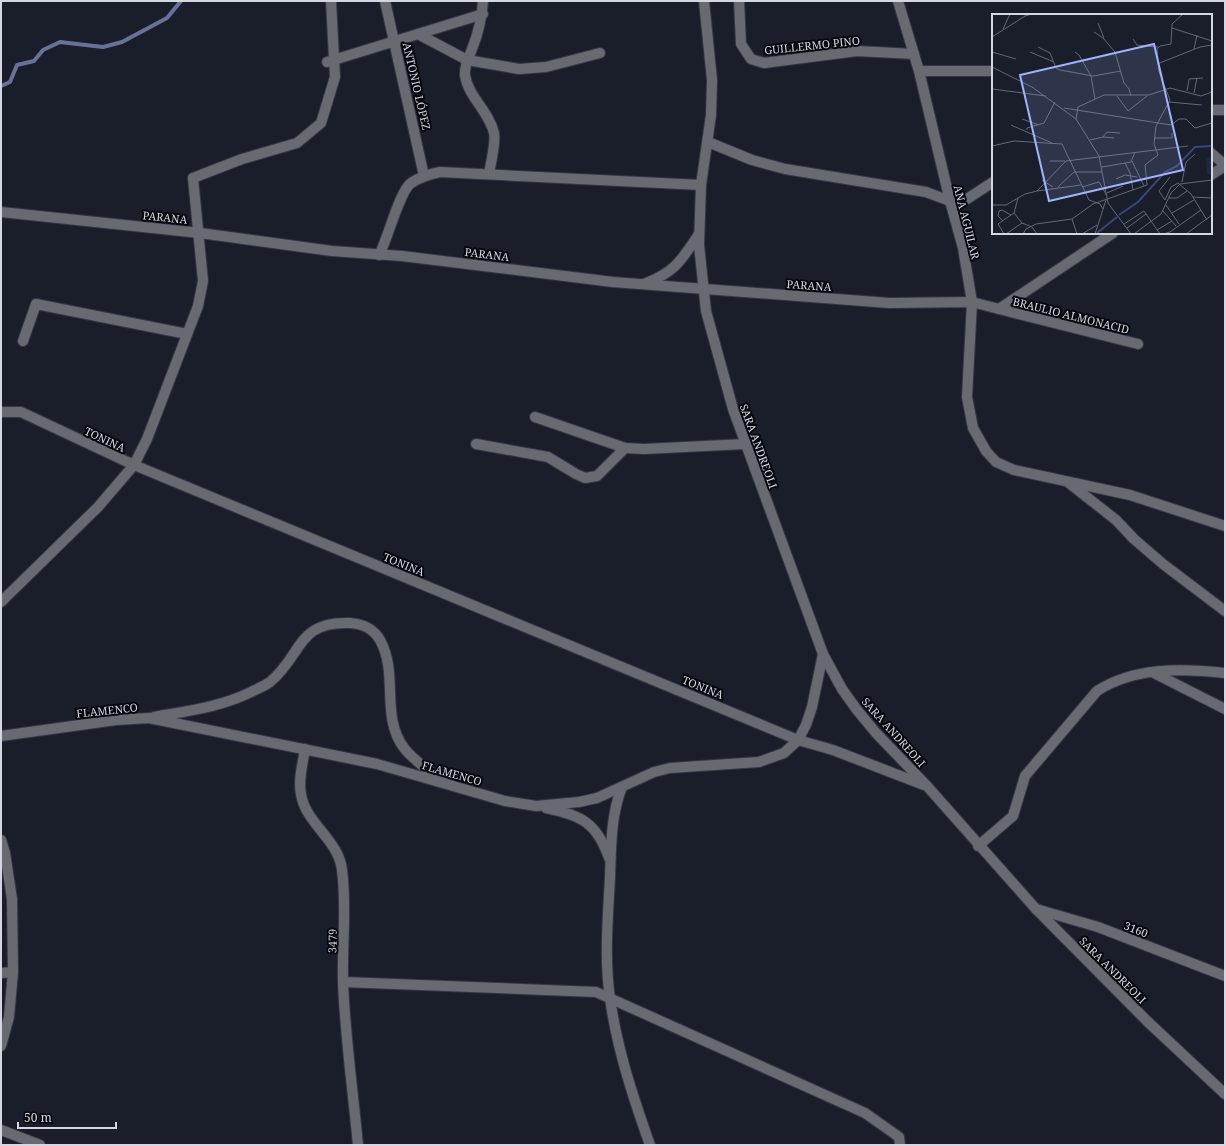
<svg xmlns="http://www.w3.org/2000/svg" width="1226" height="1146" font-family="'Noto Serif',serif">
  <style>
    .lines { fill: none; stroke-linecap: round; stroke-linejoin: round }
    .stream { stroke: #687198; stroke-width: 4 }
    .minor-casing { stroke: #343844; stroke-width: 12 }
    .minor { stroke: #686a71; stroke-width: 10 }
    .labels { text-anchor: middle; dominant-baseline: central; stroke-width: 4; stroke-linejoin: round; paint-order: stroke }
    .street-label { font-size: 11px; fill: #d4d7e1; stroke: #07080e }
    .inset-river { fill: none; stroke: #3a4579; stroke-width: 2 }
    .inset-road { fill: none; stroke: #646874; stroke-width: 1 }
    .view { fill: #a0b3fd; fill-opacity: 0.15; stroke: #a0b3fd; stroke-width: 2 }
    .inset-edge { fill: none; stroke: #d4d7e1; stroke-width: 2 }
  </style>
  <rect width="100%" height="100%" fill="#1a1e2b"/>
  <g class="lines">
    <polyline class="stream" points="1,86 10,82 17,65 34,61 43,50 60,42 103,47 122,42 167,18 181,1"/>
    <defs>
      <g id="minor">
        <polyline points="385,1 424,176"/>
        <path d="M483,1c-1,16 -5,33 -11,48 -3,8 -8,17 -7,26 3,22 24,36 29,58 2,9 -3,30 -5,40"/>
        <polyline points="704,1 712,80 711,115 701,185 699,245 706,311 733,409 823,654 842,689 857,710 876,733 927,786 1036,909 1147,1021 1225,1094"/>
        <polyline points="739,1 741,44 751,59 764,63 857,51 914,54"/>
        <polyline points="898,1 919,71 950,201 963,248 972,302 967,397 973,428 986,451 996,462 1014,470 1130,495 1225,526"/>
        <polyline points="418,34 467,60 519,69 546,67 600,53"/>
        <polyline points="327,62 483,14"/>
        <polyline points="919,71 993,71"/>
        <polyline points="1211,110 1225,110"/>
        <polyline points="708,142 752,160 785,169 926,192 950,201 967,199 993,182"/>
        <polyline points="1211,153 1225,165"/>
        <polyline points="1211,175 1225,166"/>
        <polyline points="1,212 200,233 332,251 402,256 613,282 889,303 972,302 999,309 1113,233"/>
        <path d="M379,255c9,-16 20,-63 32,-72 9,-6 19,-9 29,-11l261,13"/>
        <path d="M644,284c31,-12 37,-23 55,-50"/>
        <polyline points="999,309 1138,344"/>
        <polyline points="23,341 36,304 187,334"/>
        <polyline points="1,412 21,412 134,465 798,740 833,750 924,785"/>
        <polyline points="535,417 625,448 644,449 745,444"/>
        <polyline points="476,444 548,457 576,474 585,478 597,476 625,448"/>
        <polyline points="1069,483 1116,520 1134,539 1163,564 1225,611"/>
        <polyline points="1,602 98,507 134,465 147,439 198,306 203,281 193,178 242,159 297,143 321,123 335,77 331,1"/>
        <polyline points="1154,673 1225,709"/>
        <path d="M154,717c33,-6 67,-10 97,-25 6,-3 13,-6 19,-10 33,-27 26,-61 80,-59 13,1 23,5 30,17 19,34 0,76 24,108 10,13 26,23 39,34"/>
        <polyline points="1,736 116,720 149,718 377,764 505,801 536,806 579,802 597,798 654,772 670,768 759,762 784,753 798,740 806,725 812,707 823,654"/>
        <path d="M305,749c-2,14 -7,30 -4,45 4,29 38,46 41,76 5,37 0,75 1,112 2,54 10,109 15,163"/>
        <path d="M622,787c-11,27 -11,60 -12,90 -2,40 -6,81 0,121 7,51 23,99 40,147"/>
        <path d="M546,808c35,7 51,15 63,50"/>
        <polyline points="1,840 5,853 12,899 13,972 9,1017 1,1046"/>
        <path d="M978,846l35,-30 12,-40 72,-85c37,-24 85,-23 128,-18"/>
        <polyline points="1036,909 1098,927 1225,976"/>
        <polyline points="1,973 13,972"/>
        <polyline points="343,982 596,992 865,1113 899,1137 900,1145"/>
        <polyline points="1,1130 40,1145"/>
      </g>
    </defs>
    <use href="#minor" class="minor-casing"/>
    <use href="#minor" class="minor"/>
  </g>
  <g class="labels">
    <g class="street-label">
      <text transform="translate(812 45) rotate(-6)">GUILLERMO PINO</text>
      <text transform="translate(417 86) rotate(77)">ANTONIO LÓPEZ</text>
      <text transform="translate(165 217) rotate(6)">PARANA</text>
      <text transform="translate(967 222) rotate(76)">ANA AGUILAR</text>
      <text transform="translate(487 254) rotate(7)">PARANA</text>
      <text transform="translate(809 285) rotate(4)">PARANA</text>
      <text transform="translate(1071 315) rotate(14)">BRAULIO ALMONACID</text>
      <text transform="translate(105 439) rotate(25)">TONINA</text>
      <text transform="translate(759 446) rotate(70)">SARA ANDREOLI</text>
      <text transform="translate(404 564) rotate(22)">TONINA</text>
      <text transform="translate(703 687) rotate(22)">TONINA</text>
      <text transform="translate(107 710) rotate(-6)">FLAMENCO</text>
      <text transform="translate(894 732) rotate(48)">SARA ANDREOLI</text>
      <text transform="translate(452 773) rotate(16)">FLAMENCO</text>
      <text transform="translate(1136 929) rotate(21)">3160</text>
      <text transform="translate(332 941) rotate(-89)">3479</text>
      <text transform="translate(1113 970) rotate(45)">SARA ANDREOLI</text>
    </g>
  </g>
  <g transform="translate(992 14)">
    <rect width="220" height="220" fill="#1a1e2b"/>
    <path d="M220,143v17h-5l-1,-16z" fill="#202743"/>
    <path class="inset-river" d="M127,201l19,-13 27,-30 12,-6 18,-19 17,-1M105,219l20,-16"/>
    <path class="inset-road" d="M106,9l6,15M180,14l40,13M11,15l7,-15M102,18l9,6 12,14 9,31 5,6 2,7M0,23l33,-21 7,-2M141,25l4,6 21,2M46,33l12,6 6,15 4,2 33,6 28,-5M202,35l3,-14M0,38l24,7M38,38l24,10M83,38l4,3 12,21 4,23M165,50l43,-17 12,-2M0,53l40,20 44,32 23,37 9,47 23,31M0,75l54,7M195,77l2,-12 14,-1M202,79l3,-15M125,82l11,15 19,-15M177,88l33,3M72,94l107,17 8,-6h7l9,9 17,-5M30,105l17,6M84,105l2,-12 26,-12h45l21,-7 31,8 11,-4M19,111l41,18M35,116v-2l17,-5 11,-21M111,123l4,-5 13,1M162,124h18v-5M98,126l13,-3 11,1M0,132l22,-5 48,3 27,56 11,4 3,5M58,147h15M140,147l12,25M133,149l5,10 3,17M110,153l29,-5 4,-10M124,165l9,-4 12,2M50,166l11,7M190,168l4,-20 9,-8M66,173l16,-15h28M90,173l17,-5 8,14M45,177l29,-30 122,-15M115,179l16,-7M201,183l19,1M26,184l-4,15 8,10 10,4 5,7M177,184h8l10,-7M173,186l6,-13 7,-4 13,11 16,26M173,186l-6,-9 11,-14M0,191h14l19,-11 12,-3 44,-6M174,191l13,19M171,197l13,15M180,199l22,-13M80,205l5,15M11,207l-5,-5 1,-5 3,-1 9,5M132,210l20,-13 16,23M135,214l19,-14M165,216l15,-9M12,220l-6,-10 16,-11M14,220l16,-11M31,220l3,-5 10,-5 36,-5 21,-15 54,-19 -2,-20 13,-10 -4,-11 2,-18 14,-26 -11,-28 -2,-23 3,-3 11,-2 1,-20 11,-10M90,220l15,-9M103,220l11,-34M142,220l27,-20 10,-21 9,-9 32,-4M171,220l7,-2 31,-22M194,220l26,-19"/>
    <path class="view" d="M162,30l29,126 -134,31 -29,-126z"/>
    <rect width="220" height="220" class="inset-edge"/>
  </g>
  <rect width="1226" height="1146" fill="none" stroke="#d4d7e1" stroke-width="4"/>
  <path d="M18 1122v6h98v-6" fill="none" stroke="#d4d7e1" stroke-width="2"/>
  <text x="24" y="1122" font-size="12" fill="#d4d7e1" stroke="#07080e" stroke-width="3" paint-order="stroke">50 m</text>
</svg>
